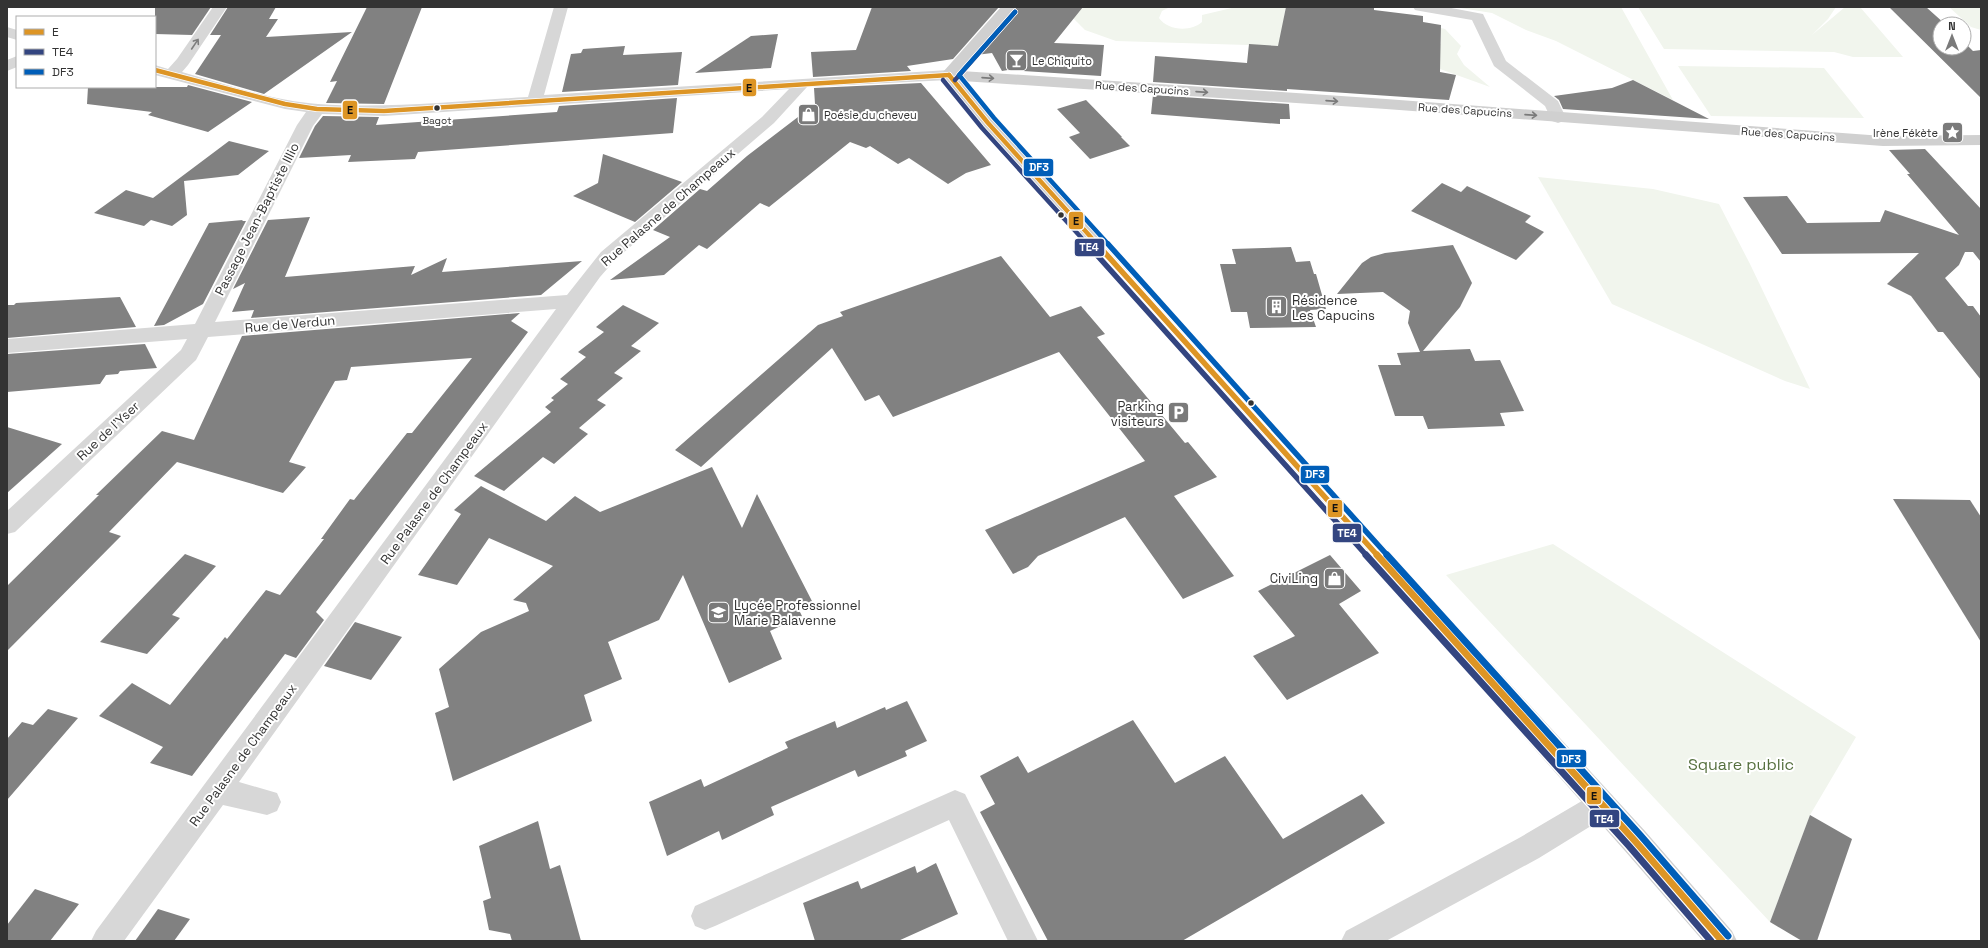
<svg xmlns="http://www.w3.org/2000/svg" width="1988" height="948" font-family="'Space Grotesk',sans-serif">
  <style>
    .green { fill: #f1f5ed }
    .building { fill: #818181 }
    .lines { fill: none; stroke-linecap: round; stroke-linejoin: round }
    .street { fill: #d7d7d7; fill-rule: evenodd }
    .secondary { fill: #d0d0d0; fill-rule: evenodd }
    .bus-1-far2-casing { stroke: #fff; stroke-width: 6 }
    .bus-1-far1-casing { stroke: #fff; stroke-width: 8 }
    .bus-1-casing { stroke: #fff; stroke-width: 10 }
    .bus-2-far2-casing { stroke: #fff; stroke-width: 6 }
    .bus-2-far1-casing { stroke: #fff; stroke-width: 8 }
    .bus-2-casing { stroke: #fff; stroke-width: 10 }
    .bus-3-far2-casing { stroke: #fff; stroke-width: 6 }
    .bus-3-far1-casing { stroke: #fff; stroke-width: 8 }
    .bus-3-casing { stroke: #fff; stroke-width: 10 }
    .bus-1-far2 { stroke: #dd9525; stroke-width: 4.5 }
    .bus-1-far1 { stroke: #dd9525; stroke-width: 5.5 }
    .bus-1 { stroke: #dd9525; stroke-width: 7 }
    .bus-2-far2 { stroke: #334580; stroke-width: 4.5 }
    .bus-2-far1 { stroke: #334580; stroke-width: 5.5 }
    .bus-2 { stroke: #334580; stroke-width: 7 }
    .bus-3-far2 { stroke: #005eb8; stroke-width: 4.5 }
    .bus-3-far1 { stroke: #005eb8; stroke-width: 5.5 }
    .bus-3 { stroke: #005eb8; stroke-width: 7 }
    .oneway { stroke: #7d7d7d }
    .oneway2 { stroke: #7a7a7a }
    .bus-dot { fill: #333; stroke: #fff; stroke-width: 1.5 }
    .labels { text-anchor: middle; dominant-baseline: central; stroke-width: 4; stroke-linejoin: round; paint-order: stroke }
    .far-bus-label { font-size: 10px; fill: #333; stroke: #fff }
    .far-poi-label { font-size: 11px; fill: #333; stroke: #fff; text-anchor: start }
    .far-street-label { font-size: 11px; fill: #333; stroke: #fff }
    .street-label { font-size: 13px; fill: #333; stroke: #fff }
    .poi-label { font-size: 13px; fill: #333; stroke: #fff; text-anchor: start }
    .near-park-label { font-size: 16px; fill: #56703f; stroke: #fff }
    .line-badge { stroke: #fff; stroke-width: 1.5 }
    .badge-label { font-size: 11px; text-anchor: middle; font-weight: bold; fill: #fff }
    .pale-badge-label { font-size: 11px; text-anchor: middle; font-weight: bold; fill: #111 }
  </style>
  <rect width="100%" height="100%" fill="#fff"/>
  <g class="green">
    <path d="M1083,7h87l-8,4 -3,7c9,13 32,14 43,4v-7l34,-8h50l-2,10 157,27v-16l4,1 16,17 -4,8 7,11 26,22 -50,-18 -158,-23 -166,-5 -31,-11 -14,-14z"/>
    <polygon points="1454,7 1621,7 1673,100 1556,41 1526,30 1492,13"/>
    <polygon points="1638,7 1836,7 1828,19 1812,35 1845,7 1860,7 1903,57 1853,57 1834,52 1664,49"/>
    <polygon points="1949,7 1981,7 1981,30 1971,27"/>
    <polygon points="1678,66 1824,68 1864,118 1711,116"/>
    <polygon points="1538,177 1653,189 1719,204 1750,264 1810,389 1785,381 1612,304"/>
    <polygon points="1553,544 1856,737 1810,815 1770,922 1446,575"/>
  </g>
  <g class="building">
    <polygon points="155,7 211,7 192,35 155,34"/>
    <polygon points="228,7 276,7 269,19 278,19 266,37 352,32 264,94 195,74 221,35 210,35"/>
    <polygon points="367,7 422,7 384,104 326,103 337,81 330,82"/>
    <polygon points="872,7 999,7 953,59 907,66 911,71 813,77 811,52 856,50"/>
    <polygon points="1017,7 1083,7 1054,43 1104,45 1101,76 1023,71 1020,68 1002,71 992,53 976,55"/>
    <polygon points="1286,7 1374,7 1374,10 1423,16 1423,22 1441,25 1440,72 1456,75 1449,100 1287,89 1287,91 1153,82 1155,56 1247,63 1249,44 1278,46"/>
    <polygon points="1889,7 1926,7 1945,24 1940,24 1940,48 1964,48 1964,42 1973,51 1981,50 1981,98"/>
    <polygon points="778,34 771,68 695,73 751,36"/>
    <polygon points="625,46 623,55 682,52 678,85 562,92 571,54 581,53 583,49"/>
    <polygon points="1633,80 1709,119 1563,109 1559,100 1554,96 1612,88"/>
    <polygon points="921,83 991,165 966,173 948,184 909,158 898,164 870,146 866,148 850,142 769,207 760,203 707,249 699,245 664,275 610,280 670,237 653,230 700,189 707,191 747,156 815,104 814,88"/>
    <polygon points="188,85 252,102 208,132 148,115 152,112 87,104 88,87 187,87"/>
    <polygon points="1153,95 1289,104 1290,119 1280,119 1280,124 1151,114"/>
    <polygon points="677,98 673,133 418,152 415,159 348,162 351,155 299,158 315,126 323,116 379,117 376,125 557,112 559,106"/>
    <polygon points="1086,100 1122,137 1121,137 1130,146 1090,159 1069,137 1080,133 1057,109"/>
    <polygon points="229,141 269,151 238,175 184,181 187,215 172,226 151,220 144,226 94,213 126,190 153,198"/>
    <polygon points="1925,149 1981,209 1981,262 1973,252 1965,252 1959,265 1945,278 1968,306 1973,306 1981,317 1981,380 1943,332 1938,332 1911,296 1887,284 1919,253 1782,254 1743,197 1787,196 1807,223 1880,222 1885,210 1959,235 1907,174 1910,174 1889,150"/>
    <polygon points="603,154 682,182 635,222 573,196 598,183"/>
    <polygon points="1442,183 1461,192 1467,186 1531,216 1525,222 1544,232 1516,260 1411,211"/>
    <polygon points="310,217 285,277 415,266 411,275 447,258 442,272 582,261 541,295 251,318 254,310 232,312 245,283 233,289 268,220"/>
    <polygon points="243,220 242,221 246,221 203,304 164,325 154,326 209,223"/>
    <polygon points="1453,245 1472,283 1460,307 1423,351 1470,349 1475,361 1500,360 1524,411 1500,413 1505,426 1428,429 1423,416 1395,416 1378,365 1401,365 1397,353 1420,352 1408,323 1410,311 1383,292 1337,294 1362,263 1371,257 1385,253"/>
    <polygon points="1291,247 1296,262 1310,261 1314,274 1316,274 1326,309 1310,310 1316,327 1250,328 1247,312 1231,312 1220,264 1236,264 1232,249"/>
    <polygon points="1001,256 1050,317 1081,306 1105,334 1097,337 1185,443 1188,442 1217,477 1174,496 1234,576 1183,599 1125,517 1038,556 1028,567 1013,574 985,530 1145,461 1059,352 893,417 879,395 865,401 832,348 701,467 675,450 818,325 843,316 840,312"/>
    <polygon points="120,297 136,327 7,338 7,305 14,305 16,303"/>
    <polygon points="623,305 659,323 631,346 641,351 614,373 623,378 597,400 606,405 579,428 588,434 554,464 543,457 504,491 474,476 551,412 545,407 554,400 551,398 568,384 560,379 586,357 578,352 604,332 596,327"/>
    <polygon points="520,313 511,321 528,332 316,612 324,620 296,658 285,654 192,776 150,763 163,747 99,716 132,683 170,705 225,637 227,639 266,590 280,595 324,539 321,539 350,499 354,500 407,433 412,433 472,358 351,367 347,380 335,381 289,462 306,467 283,493 177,462 109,532 121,536 7,651 7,586 99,495 96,495 162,431 194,440 242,336"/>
    <polygon points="145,344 157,368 120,371 118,374 106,375 100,384 7,392 7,354"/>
    <polygon points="7,427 62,444 7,493"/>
    <polygon points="712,467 742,528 757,494 814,605 799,610 802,616 770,631 782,659 729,683 683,575 659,620 608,642 622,679 584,695 592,721 453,781 435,713 449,707 439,669 481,632 529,611 526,603 513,600 553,566 489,538 457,585 418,575 461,514 454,510 481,486 546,521 575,496 600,512"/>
    <polygon points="1893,499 1970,500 1981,517 1981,642"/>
    <polygon points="185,554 216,566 172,615 180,618 147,654 100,642"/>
    <polygon points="1330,555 1361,591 1339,604 1379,653 1287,700 1253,656 1295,636 1258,591"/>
    <polygon points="355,622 402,637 371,680 324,666"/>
    <polygon points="907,701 927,741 905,751 907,756 858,777 855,770 771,807 774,815 722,840 719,831 667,856 649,802 701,779 704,787 788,748 785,742 835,721 837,728 885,707 886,710"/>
    <polygon points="48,709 78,718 7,800 7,739 22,722 33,725"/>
    <polygon points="1133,720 1175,783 1225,756 1283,839 1362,794 1385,823 1182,941 1048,941 980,812 995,804 980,776 1018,756 1028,773"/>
    <polygon points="1810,815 1852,839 1817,941 1802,941 1770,922"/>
    <polygon points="538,821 550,869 560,865 581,941 512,941 510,934 489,930 483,901 491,898 479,846"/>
    <polygon points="936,863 958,914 898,941 815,941 803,903 858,881 861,889 915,866 917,873"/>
    <polygon points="35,889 79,904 50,941 7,941 7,925"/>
    <polygon points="158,909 190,919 174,941 135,941"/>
  </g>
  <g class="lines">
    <g class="street">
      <path d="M213,7h14l-39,58 -6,7c43,12 91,29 136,32 70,5 140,-3 210,-7l26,-90h14l-24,88 405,-25 6,2 2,3 -2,3 -6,2 -142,7 -33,36 -159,137 -15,17 -361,505 38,11 4,9 -4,9 -10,4 -44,-10 -99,136h-33l5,-10 460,-622 -348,28 -12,23 -181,172 -8,2v-23l174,-161 6,-11 -180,14v-14l188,-15 102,-199 9,-13 -21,-3 -130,-34v-10l13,4 9,-10zM789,89l-27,28 -161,135 -34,43 -352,27 98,-196 9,-12 62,2z"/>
      <polygon points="1413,7 1446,7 1483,14 1506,61 1558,101 1566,118 1564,121 1558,123 1552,121 1545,106 1494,66 1472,20 1420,11 1415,10"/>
      <polygon points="7,27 17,30 17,40 7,37"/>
      <polygon points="17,56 17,67 7,71 7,60"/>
      <polygon points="955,790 965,794 1038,941 1008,941 949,820 715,926 705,930 695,926 691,916 695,906"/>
      <polygon points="1602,791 1612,795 1616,804 1612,813 1539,858 1386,941 1341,941 1346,931 1519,838 1592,795"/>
    </g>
    <polygon class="secondary" points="1001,7 1016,7 961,71 1386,99 1883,136 1981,135 1981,145 1883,146 1386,109 962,81 994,120 1645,831 1732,931 1737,941 1703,941 1625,851 982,126 943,78 941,75 943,72"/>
    <defs>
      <g id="bus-1-far2">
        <polyline points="155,70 285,104 317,109 384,111 949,75"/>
        <polyline points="949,75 988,123 1098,245"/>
      </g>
      <polyline id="bus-1-far1" points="1097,244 1378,556"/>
      <polyline id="bus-1" points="1377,555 1635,841 1722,941"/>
      <g id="bus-2-far2">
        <polyline points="943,80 982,128 1088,245"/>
        <polyline points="955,80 1015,12"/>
      </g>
      <polyline id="bus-2-far1" points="1087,244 1367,556"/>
      <polyline id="bus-2" points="1366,555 1629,846 1711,941"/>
      <polyline id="bus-3-far2" points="1015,12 959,75 994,118 1109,245"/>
      <polyline id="bus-3-far1" points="1108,244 1388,556"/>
      <polyline id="bus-3" points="1387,555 1641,836 1728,936"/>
    </defs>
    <use href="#bus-1-far2" class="bus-1-far2-casing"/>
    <use href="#bus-1-far1" class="bus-1-far1-casing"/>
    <use href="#bus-1" class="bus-1-casing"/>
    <use href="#bus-2-far2" class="bus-2-far2-casing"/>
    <use href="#bus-2-far1" class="bus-2-far1-casing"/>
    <use href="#bus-2" class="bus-2-casing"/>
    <use href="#bus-3-far2" class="bus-3-far2-casing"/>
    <use href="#bus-3-far1" class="bus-3-far1-casing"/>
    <use href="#bus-3" class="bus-3-casing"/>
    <use href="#bus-1-far2" class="bus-1-far2"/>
    <use href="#bus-1-far1" class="bus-1-far1"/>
    <use href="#bus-1" class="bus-1"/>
    <use href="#bus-2-far2" class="bus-2-far2"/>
    <use href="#bus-2-far1" class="bus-2-far1"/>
    <use href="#bus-2" class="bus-2"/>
    <use href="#bus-3-far2" class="bus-3-far2"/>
    <use href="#bus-3-far1" class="bus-3-far1"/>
    <use href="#bus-3" class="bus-3"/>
  </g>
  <defs><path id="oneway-shaft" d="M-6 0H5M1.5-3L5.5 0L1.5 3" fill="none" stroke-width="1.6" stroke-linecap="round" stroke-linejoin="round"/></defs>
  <use class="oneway" href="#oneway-shaft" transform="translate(195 44) rotate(-56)"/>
  <g class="oneway2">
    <use href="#oneway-shaft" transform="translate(988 78) rotate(4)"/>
    <use href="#oneway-shaft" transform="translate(1202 92) rotate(4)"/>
    <use href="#oneway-shaft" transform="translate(1332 101) rotate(4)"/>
    <use href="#oneway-shaft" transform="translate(1531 115) rotate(4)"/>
  </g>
  <defs>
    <symbol id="bar-square" viewBox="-11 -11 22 22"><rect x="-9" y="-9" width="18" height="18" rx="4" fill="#7a7a7a" stroke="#fff"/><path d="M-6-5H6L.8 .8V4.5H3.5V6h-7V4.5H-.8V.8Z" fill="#fff"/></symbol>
    <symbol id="shop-square" viewBox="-11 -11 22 22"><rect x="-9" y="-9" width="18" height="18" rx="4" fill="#7a7a7a" stroke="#fff"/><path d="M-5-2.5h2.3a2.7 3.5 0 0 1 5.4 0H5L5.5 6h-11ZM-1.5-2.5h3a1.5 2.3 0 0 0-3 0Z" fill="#fff"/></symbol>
    <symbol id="sight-square" viewBox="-11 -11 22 22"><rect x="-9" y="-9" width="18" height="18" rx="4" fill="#7a7a7a" stroke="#fff"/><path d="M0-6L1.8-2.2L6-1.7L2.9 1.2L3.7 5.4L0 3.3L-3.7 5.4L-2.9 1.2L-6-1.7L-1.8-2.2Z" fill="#fff"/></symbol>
    <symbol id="building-square" viewBox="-11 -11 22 22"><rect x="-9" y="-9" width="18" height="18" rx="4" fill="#7a7a7a" stroke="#fff"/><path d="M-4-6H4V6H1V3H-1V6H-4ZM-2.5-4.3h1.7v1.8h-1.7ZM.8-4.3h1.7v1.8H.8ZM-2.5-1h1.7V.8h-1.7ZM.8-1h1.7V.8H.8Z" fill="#fff"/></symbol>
    <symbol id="parking-square" viewBox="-11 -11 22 22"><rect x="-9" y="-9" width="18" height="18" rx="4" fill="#7a7a7a" stroke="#fff"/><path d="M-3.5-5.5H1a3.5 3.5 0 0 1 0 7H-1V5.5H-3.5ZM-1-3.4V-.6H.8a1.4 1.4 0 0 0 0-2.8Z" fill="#fff"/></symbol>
    <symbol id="school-square" viewBox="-11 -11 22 22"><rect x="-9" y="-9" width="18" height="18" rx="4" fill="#7a7a7a" stroke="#fff"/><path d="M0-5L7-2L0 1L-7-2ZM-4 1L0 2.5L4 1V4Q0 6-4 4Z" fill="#fff"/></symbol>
  </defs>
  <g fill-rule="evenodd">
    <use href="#bar-square" x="1004" y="48" width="25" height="25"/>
    <use href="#shop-square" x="796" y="102" width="25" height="25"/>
    <use href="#sight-square" x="1940" y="120" width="25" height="25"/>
    <use href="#building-square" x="1264" y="294" width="25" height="25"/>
    <use href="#parking-square" x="1166" y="400" width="25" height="25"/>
    <use href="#shop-square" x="1322" y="566" width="25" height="25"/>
    <use href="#school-square" x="706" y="600" width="25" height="25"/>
  </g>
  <g class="bus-dot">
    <circle cx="437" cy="108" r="3.5"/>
    <circle cx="1061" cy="215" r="3.5"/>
    <circle cx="1251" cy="403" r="3.5"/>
  </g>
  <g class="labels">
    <g class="far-bus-label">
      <text x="437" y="120">Bagot</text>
    </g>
    <g class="far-poi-label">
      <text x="1032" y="61">Le Chiquito</text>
      <text x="824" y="115">Poésie du cheveu</text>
      <text x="1938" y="133" text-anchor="end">Irène Fékète</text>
    </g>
    <g class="far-street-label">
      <text transform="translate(1142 88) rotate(4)">Rue des Capucins</text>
      <text transform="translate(1465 110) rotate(4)">Rue des Capucins</text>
      <text transform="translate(1788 134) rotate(4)">Rue des Capucins</text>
    </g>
    <g class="street-label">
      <text transform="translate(668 207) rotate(-41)">Rue Palasne de Champeaux</text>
      <text transform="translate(257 219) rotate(-63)">Passage Jean-Baptiste Illio</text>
      <text transform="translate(290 324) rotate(-5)">Rue de Verdun</text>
      <text transform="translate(108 431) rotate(-43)">Rue de l'Yser</text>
      <text transform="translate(434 493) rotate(-54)">Rue Palasne de Champeaux</text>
      <text transform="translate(243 755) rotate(-54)">Rue Palasne de Champeaux</text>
    </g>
    <g class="poi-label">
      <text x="1292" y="300">Résidence<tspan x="1292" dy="15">Les Capucins</tspan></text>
      <text x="1164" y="406" text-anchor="end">Parking<tspan x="1164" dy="15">visiteurs</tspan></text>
      <text x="1318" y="578" text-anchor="end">CiviLing</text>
      <text x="734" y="605">Lycée Professionnel<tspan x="734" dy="15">Marie Balavenne</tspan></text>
    </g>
    <g class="near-park-label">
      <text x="1741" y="764">Square public</text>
    </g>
  </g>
  <g class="line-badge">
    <rect x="742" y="78" width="15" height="19" rx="4" fill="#dd9525"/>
    <rect x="342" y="100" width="16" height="20" rx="4" fill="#dd9525"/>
    <rect x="1023" y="158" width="31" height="19" rx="4" fill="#005eb8"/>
    <rect x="1068" y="211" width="16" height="19" rx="4" fill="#dd9525"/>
    <rect x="1074" y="238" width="31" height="19" rx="4" fill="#334580"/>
    <rect x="1300" y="465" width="30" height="19" rx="4" fill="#005eb8"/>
    <rect x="1327" y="499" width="16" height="19" rx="4" fill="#dd9525"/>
    <rect x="1332" y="523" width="30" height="20" rx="4" fill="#334580"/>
    <rect x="1556" y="749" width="31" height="19" rx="4" fill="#005eb8"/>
    <rect x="1586" y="786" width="16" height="19" rx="4" fill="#dd9525"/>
    <rect x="1589" y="809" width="31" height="19" rx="4" fill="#334580"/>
  </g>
  <g class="badge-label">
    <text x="1039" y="171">DF3</text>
    <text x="1089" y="251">TE4</text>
    <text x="1315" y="478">DF3</text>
    <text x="1347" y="537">TE4</text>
    <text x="1571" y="763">DF3</text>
    <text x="1604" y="823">TE4</text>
  </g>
  <g class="pale-badge-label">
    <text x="749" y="92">E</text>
    <text x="350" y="114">E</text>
    <text x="1076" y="225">E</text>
    <text x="1335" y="512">E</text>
    <text x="1594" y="800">E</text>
  </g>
  <rect width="1988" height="948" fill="none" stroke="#333333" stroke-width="16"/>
  <rect x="16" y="16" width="140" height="72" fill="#ffffff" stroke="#adadad"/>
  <rect x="24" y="29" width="20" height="6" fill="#dd9525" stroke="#adadad"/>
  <text x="52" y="36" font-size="12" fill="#333333">E</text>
  <rect x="24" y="49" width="20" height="6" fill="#334580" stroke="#adadad"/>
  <text x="52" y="56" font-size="12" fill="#333333">TE4</text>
  <rect x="24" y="69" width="20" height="6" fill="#005eb8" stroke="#adadad"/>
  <text x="52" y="76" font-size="12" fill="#333333">DF3</text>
  <g transform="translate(1952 36)"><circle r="19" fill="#ffffff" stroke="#adadad"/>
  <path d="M0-3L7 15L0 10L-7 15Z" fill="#7a7a7a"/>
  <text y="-6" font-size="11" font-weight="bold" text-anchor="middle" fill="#333333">N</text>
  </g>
</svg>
